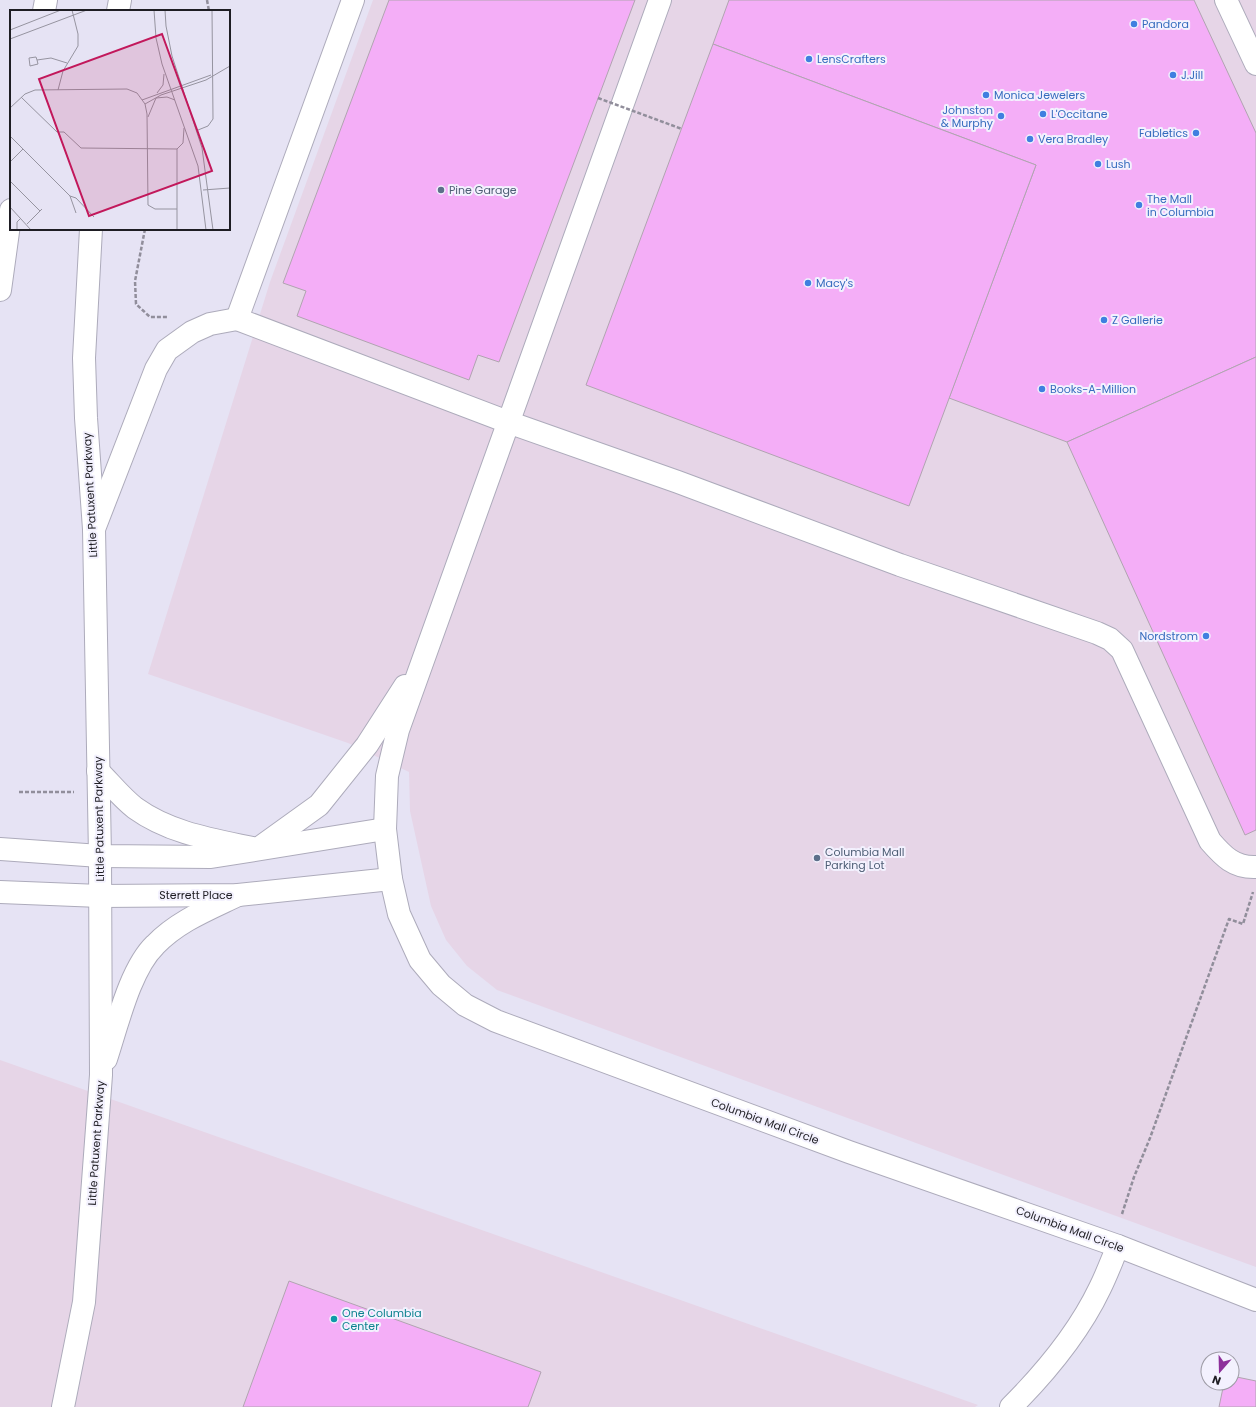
<svg xmlns="http://www.w3.org/2000/svg" width="1256" height="1407" font-family="Poppins,sans-serif">
  <style>
    .commercial { fill: #e6d5e7 }
    .building { fill: #f4aef7; stroke: #b0a4b0 }
    .lines { fill: none; stroke-linecap: round; stroke-linejoin: round }
    .minor-casing { stroke: #adabbb; stroke-width: 24 }
    .major-casing { stroke: #adabbb; stroke-width: 24 }
    .path { stroke: #918e9b; stroke-width: 2.5; stroke-dasharray: 4 2; stroke-linecap: butt }
    .minor { stroke: #fff; stroke-width: 22 }
    .major { stroke: #fff; stroke-width: 22 }
    .path-bridge { stroke: #918e9b; stroke-width: 2.5; stroke-dasharray: 4 2; stroke-linecap: butt }
    .shop-dot { fill: #3f7fe0; stroke: #f3f1fe; stroke-width: 1.5 }
    .service-dot { fill: #5c6f8a; stroke: #f3f1fe; stroke-width: 1.5 }
    .culture-dot { fill: #0f9aa8; stroke: #f3f1fe; stroke-width: 1.5 }
    .labels { text-anchor: middle; dominant-baseline: central; stroke-width: 4; stroke-linejoin: round; paint-order: stroke }
    .shop-label { font-size: 11px; fill: #366cbe; stroke: #f3f1fe; text-anchor: start }
    .service-label { font-size: 11px; fill: #4e5e75; stroke: #f3f1fe; text-anchor: start }
    .street-label { font-size: 11px; fill: #1e1d23; stroke: #f3f1fe }
    .culture-label { font-size: 11px; fill: #0d838f; stroke: #f3f1fe; text-anchor: start }
    .inset-road { fill: none; stroke: #9694a0; stroke-width: 1 }
    .view { fill: #c2185b; fill-opacity: 0.15; stroke: #c2185b; stroke-width: 2 }
    .inset-edge { fill: none; stroke: #1e1d23; stroke-width: 2 }
  </style>
  <rect width="100%" height="100%" fill="#e6e3f4"/>
  <g class="commercial">
    <polygon points="373,0 1256,0 1256,1267 497,990 467,966 446,940 431,906 410,811 409,772 348,743 148,674 270,282"/>
    <polygon points="0,1060 978,1405 975,1407 0,1407"/>
  </g>
  <g class="building">
    <polygon points="389,0 635,0 499,362 478,355 469,380 297,316 306,291 283,283"/>
    <polygon points="729,0 1194,0 1256,133 1256,357 1067,442 949,398 1036,165 713,44"/>
    <polygon points="713,44 1036,165 909,506 586,385"/>
    <polygon points="1256,357 1256,830 1245,835 1067,442"/>
    <polygon points="289,1281 541,1372 528,1407 243,1407"/>
    <polygon points="1232,1376 1256,1381 1256,1407 1219,1407 1224,1383 1232,1383"/>
  </g>
  <g class="lines">
    <defs>
      <g id="minor">
        <path d="M353,0l-116,319 271,103 170,60 222,83 197,68 13,6 12,11 88,191c13,15 24,27 46,26"/>
        <polyline points="660,0 398,730 387,776 385,829 391,879 399,914 420,960 441,985 465,1005 496,1021 849,1152 1118,1246 1256,1300"/>
        <polyline points="1226,0 1256,64"/>
        <polyline points="94,529 156,369 167,350 192,332 210,324 237,319"/>
        <polyline points="262,846 319,805 367,745 405,686"/>
        <polyline points="0,849 100,856 211,857 385,829"/>
        <polyline points="0,892 100,896 238,895 391,879"/>
        <path d="M1011,1407c34,-34 68,-75 89,-119 7,-14 12,-28 18,-42"/>
      </g>
      <g id="major">
        <polyline points="44,11 46,0"/>
        <polyline points="118,11 120,0"/>
        <polyline points="0,290 11,210"/>
        <path d="M98,771c12,12 24,27 37,37 36,26 80,32 122,41"/>
        <path d="M106,1059c11,-33 24,-90 49,-114 23,-24 54,-36 83,-50"/>
        <polyline points="63,1407 84,1302 101,1075 100,856 94,529 86,418 84,358 91,229"/>
      </g>
    </defs>
    <use href="#minor" class="minor-casing"/>
    <use href="#major" class="major-casing"/>
    <g class="path">
      <polyline points="207,0 209,11"/>
      <polyline points="145,229 135,281 136,304 150,317 167,317"/>
      <polyline points="19,792 74,792"/>
      <polyline points="1122,1214 1134,1177 1150,1138 1229,919 1243,924 1253,892"/>
    </g>
    <use href="#minor" class="minor"/>
    <use href="#major" class="major"/>
    <polyline class="path-bridge" points="598,98 682,129"/>
  </g>
  <g class="shop-dot">
    <circle cx="1134" cy="24" r="4"/>
    <circle cx="809" cy="59" r="4"/>
    <circle cx="1173" cy="75" r="4"/>
    <circle cx="986" cy="95" r="4"/>
    <circle cx="1043" cy="114" r="4"/>
    <circle cx="1001" cy="116" r="4"/>
    <circle cx="1196" cy="133" r="4"/>
    <circle cx="1030" cy="139" r="4"/>
    <circle cx="1098" cy="164" r="4"/>
    <circle cx="1139" cy="205" r="4"/>
    <circle cx="808" cy="283" r="4"/>
    <circle cx="1104" cy="320" r="4"/>
    <circle cx="1042" cy="389" r="4"/>
    <circle cx="1206" cy="636" r="4"/>
  </g>
  <g class="service-dot">
    <circle cx="441" cy="190" r="4"/>
    <circle cx="817" cy="858" r="4"/>
  </g>
  <circle class="culture-dot" cx="334" cy="1319" r="4"/>
  <g class="labels">
    <g class="shop-label">
      <text x="1142" y="24">Pandora</text>
      <text x="817" y="59">LensCrafters</text>
      <text x="1181" y="75">J.Jill</text>
      <text x="994" y="95">Monica Jewelers</text>
      <text x="993" y="110" text-anchor="end">Johnston<tspan x="993" dy="13">&amp; Murphy</tspan></text>
      <text x="1051" y="114">L'Occitane</text>
      <text x="1188" y="133" text-anchor="end">Fabletics</text>
      <text x="1038" y="139">Vera Bradley</text>
      <text x="1106" y="164">Lush</text>
      <text x="1147" y="199">The Mall<tspan x="1147" dy="13">in Columbia</tspan></text>
      <text x="816" y="283">Macy's</text>
      <text x="1112" y="320">Z Gallerie</text>
      <text x="1050" y="389">Books-A-Million</text>
      <text x="1198" y="636" text-anchor="end">Nordstrom</text>
    </g>
    <g class="service-label">
      <text x="449" y="190">Pine Garage</text>
      <text x="825" y="852">Columbia Mall<tspan x="825" dy="13">Parking Lot</tspan></text>
    </g>
    <g class="street-label">
      <text transform="translate(90 495) rotate(-93)">Little Patuxent Parkway</text>
      <text transform="translate(99 819) rotate(-91)">Little Patuxent Parkway</text>
      <text x="196" y="895">Sterrett Place</text>
      <text transform="translate(765 1121) rotate(20)">Columbia Mall Circle</text>
      <text transform="translate(96 1143) rotate(-86)">Little Patuxent Parkway</text>
      <text transform="translate(1070 1229) rotate(20)">Columbia Mall Circle</text>
    </g>
    <g class="culture-label">
      <text x="342" y="1313">One Columbia<tspan x="342" dy="13">Center</tspan></text>
    </g>
  </g>
  <g transform="translate(10 10)">
    <rect width="220" height="220" fill="#e6e3f4"/>
    <path class="inset-road" d="M144,0l2,28 6,26 36,102 8,64M155,0l1,16 6,30 30,92 11,82M0,20l51,-20M0,29l77,-29M27,50l1,4 -8,2 -1,-8 7,-1 1,3 14,-2 16,5M48,80l5,-19 15,-25v-12l-6,-24M147,83l6,-8 1,-11M11,87l36,35h7l17,16 96,1v81M146,88l11,-1 8,3M132,90l69,-25M135,94l16,-9 45,-15 24,-14M0,98l15,-14 10,-4 92,-1 10,4 8,11 2,10 1,91 7,4h22M138,107l8,-19M188,120l10,-4 5,-7 -1,-109M0,126l60,60 6,17M167,139l6,-6 1,-15M0,152l13,-13M0,171l30,30M193,180l27,-2M60,186l6,2 18,19M0,197l21,23M17,214l15,-15M7,220v-8l4,-4"/>
    <path class="view" d="M152,24l50,137 -123,45 -50,-137z"/>
    <rect width="220" height="220" class="inset-edge"/>
  </g>
  <g transform="translate(1220 1371) rotate(200)"><circle r="19" fill="#f3f1fe" stroke="#9e9ca6"/>
  <path d="M0-3L7 15L0 10L-7 15Z" fill="#8d309b"/>
  <text y="-6" font-size="11" font-weight="bold" text-anchor="middle" fill="#1e1d23">N</text>
  </g>
</svg>
